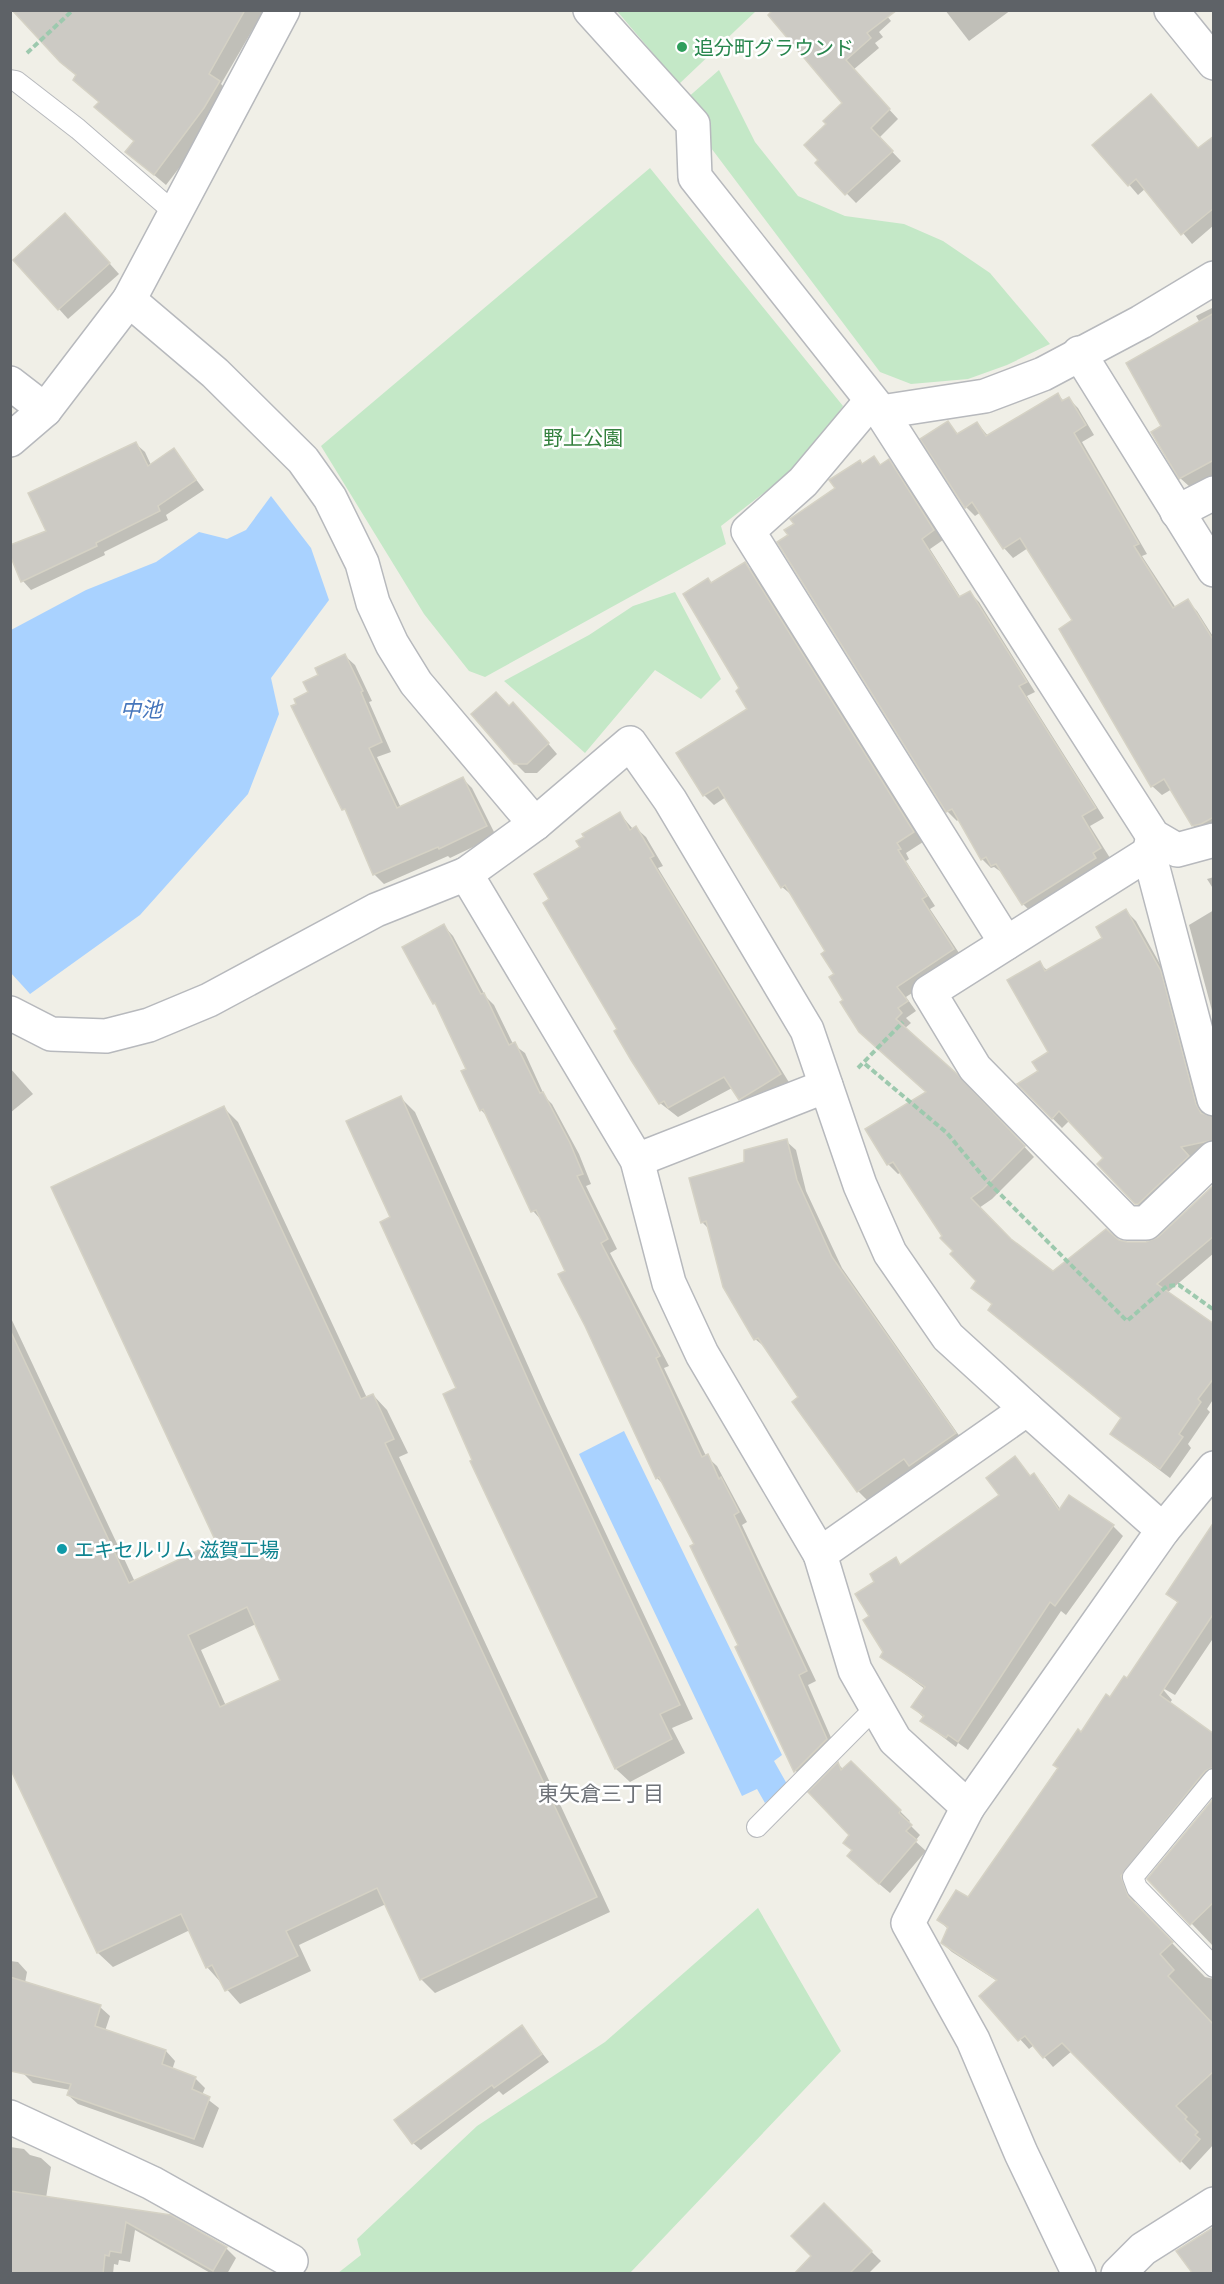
<svg xmlns="http://www.w3.org/2000/svg" width="1224" height="2284" font-family="'Open Sans','Noto Sans JP',sans-serif">
  <style>
    .green { fill: #c4e8c7 }
    .water { fill: #a9d2ff }
    .shadow { fill: #0003; fill-rule: evenodd }
    .building { fill: #cccac4; stroke: #d5d2c5; stroke-width: 1.5; fill-rule: evenodd }
    .lines { fill: none; stroke-linecap: round; stroke-linejoin: round }
    .lane-casing { stroke: #b7b9bd; stroke-width: 22 }
    .street-casing { stroke: #b7b9bd; stroke-width: 36 }
    .path { stroke: #9dc9ae; stroke-width: 4; stroke-dasharray: 6 3; stroke-linecap: butt }
    .lane { stroke: #fff; stroke-width: 20 }
    .street { stroke: #fff; stroke-width: 33 }
    .leisure-dot { fill: #2e9e5b; stroke: #fff; stroke-width: 2 }
    .culture-dot { fill: #0f9aa8; stroke: #fff; stroke-width: 2 }
    .labels { text-anchor: middle; dominant-baseline: central; stroke-width: 5; stroke-linejoin: round; paint-order: stroke }
    .leisure-label { font-size: 20px; fill: #27864d; stroke: #fff; text-anchor: start }
    .park-label { font-size: 20px; fill: #34813e; stroke: #fff }
    .culture-label { font-size: 20px; fill: #0d838f; stroke: #fff; text-anchor: start }
    .water-label { font-size: 21px; font-style: italic; fill: #4676bc; stroke: #fff }
    .neighbourhood-label { font-size: 21px; fill: #6f7379; stroke: #fff }
  </style>
  <rect width="100%" height="100%" fill="#f0efe7"/>
  <g class="green">
    <polygon points="617,11 756,11 679,84"/>
    <polygon points="719,70 755,142 798,196 845,216 904,224 943,241 990,273 1050,344 1007,365 968,379 911,384 880,372 693,124 685,100"/>
    <polygon points="650,168 843,406 804,462 721,526 726,544 485,677 469,671 424,614 321,446"/>
    <polygon points="675,592 721,679 701,699 655,670 585,753 504,681 589,635 633,606"/>
    <polygon points="758,1908 841,2051 630,2273 338,2273 361,2255 357,2239 477,2126 605,2042"/>
  </g>
  <g class="water">
    <polygon points="271,496 311,548 329,600 271,678 279,714 248,794 140,915 30,994 11,973 11,630 86,590 156,562 199,532 227,539 246,530"/>
    <polygon points="624,1431 782,1755 774,1761 787,1784 765,1803 757,1789 742,1796 579,1454"/>
  </g>
  <g class="shadow">
    <polygon points="122,10 273,10 260,33 253,29 221,84 231,94 216,120 166,185 127,152 135,142 108,119 100,103 75,80 77,76 62,61"/>
    <polygon points="882,10 891,21 879,32 883,37 875,43 879,48 853,70 898,119 879,138 901,161 856,203 817,163 821,160 828,124 844,103 770,15"/>
    <polygon points="945,10 1011,10 969,41"/>
    <polygon points="1095,145 1199,150 1214,157 1214,225 1192,244 1146,188 1138,195"/>
    <polygon points="75,225 119,274 68,319 59,309"/>
    <polygon points="1214,307 1214,488 1190,487 1180,478 1163,427 1200,323 1196,316"/>
    <polygon points="1057,394 1064,401 1069,399 1078,408 1094,435 1082,442 1147,554 1142,556 1176,608 1187,601 1197,611 1214,638 1214,833 1203,835 1193,826 1172,789 1162,795 1152,786 1074,621 1028,548 1013,558 1004,548 981,512 975,516 966,507 948,423 959,435 977,423 989,437"/>
    <polygon points="136,444 145,452 151,465 174,450 204,490 166,515 168,520 104,552 105,555 31,590 23,581 48,531"/>
    <polygon points="874,458 881,466 889,461 898,470 943,540 930,549 961,598 970,593 979,602 1035,692 1027,696 1104,818 1090,826 1110,858 1101,863 1104,868 1033,914 1023,904 1004,874 994,867 991,868 982,859 959,819 957,821 947,811 837,489"/>
    <polygon points="745,564 755,573 923,842 906,853 909,859 906,861 935,906 930,909 963,959 906,997 916,1011 906,1018 911,1023 904,1029 966,1085 1034,1157 992,1199 979,1208 1011,1241 1053,1273 1120,1242 1147,1243 1160,1238 1214,1186 1214,1253 1167,1293 1214,1326 1214,1398 1207,1409 1210,1412 1188,1444 1191,1448 1170,1478 1112,1434 1123,1419 990,1310 993,1305 973,1288 978,1281 902,1172 898,1174 888,1164 867,1129 928,1093 845,1000 828,951 793,896 782,887 726,797 714,805 704,795 678,753 749,709 712,585"/>
    <polygon points="345,656 355,665 372,701 369,702 391,752 377,757 401,808 462,778 472,788 496,836 450,858 448,856 384,884 374,874 349,814 344,809 310,693 320,676"/>
    <polygon points="509,708 523,714 557,754 537,773 525,773 515,763"/>
    <polygon points="620,814 633,829 636,828 646,837 663,866 658,868 790,1084 748,1109 732,1088 678,1117 660,1103 619,1030 551,900 582,848"/>
    <polygon points="1214,877 1214,890 1207,879"/>
    <polygon points="1214,910 1214,1018 1189,925"/>
    <polygon points="1126,911 1136,921 1170,982 1205,1115 1214,1118 1214,1154 1146,1213 1099,1164 1105,1158 1070,1120 1062,1128 1019,1084 1040,1071 1050,1052 1039,963 1048,971 1104,938"/>
    <polygon points="444,926 453,936 486,997 494,1005 513,1044 525,1053 545,1097 552,1104 579,1154 591,1184 586,1186 617,1249 610,1253 669,1366 664,1368 706,1456 717,1466 747,1522 742,1525 816,1681 808,1685 836,1749 805,1781 796,1771 737,1648 740,1646 696,1545 665,1486 657,1478 567,1271 543,1222 533,1211 489,1118 481,1110 468,1069 439,1009 434,1003"/>
    <polygon points="10,1068 33,1094 10,1113"/>
    <polygon points="401,1098 415,1112 546,1406 693,1719 672,1728 685,1753 630,1782 616,1769 472,1461 474,1460"/>
    <path d="M224,1108l14,14 129,276 6,-3 14,15 21,43 -9,4 211,455 -175,81 -14,-14 -35,-75 -87,41 12,26 -71,33 -33,-37 -17,-37 -77,37 -15,-14 -88,-188v-449l125,266 83,-39zM256,1624l26,57 -56,25 -25,-56z"/>
    <polygon points="786,1141 796,1150 806,1191 842,1268 965,1444 868,1501 858,1491 766,1348 755,1339 709,1229 702,1222 746,1163"/>
    <polygon points="1015,1458 1031,1477 1034,1475 1043,1485 1061,1510 1113,1526 1123,1536 1066,1615 1061,1611 968,1750 958,1743 956,1747 922,1721 924,1718 913,1707 925,1689 882,1657 885,1652 871,1616 876,1582 896,1559 902,1566 1001,1496"/>
    <polygon points="1214,1523 1214,1637 1175,1695 1161,1687 1172,1700 1169,1704 1214,1754 1214,1781 1130,1891 1137,1907 1205,1977 1214,1979 1214,2144 1190,2170 1072,2051 1053,2067 1034,2045 1029,2049 981,1996 997,1981 952,1952 942,1943 949,1930 939,1920 968,1899 1081,1734 1128,1680 1179,1604 1168,1593"/>
    <polygon points="851,1763 910,1821 908,1823 920,1835 915,1841 926,1851 890,1893 858,1866 853,1851 838,1764 844,1770"/>
    <polygon points="1214,1801 1214,1947 1149,1879"/>
    <polygon points="10,1961 18,1962 27,1972 25,1983 100,2007 110,2016 105,2031 166,2051 175,2061 172,2070 195,2078 205,2088 202,2095 219,2108 203,2148 78,2104 68,2095 70,2090 33,2083 23,2073 10,2068"/>
    <polygon points="522,2027 549,2062 503,2095 499,2091 421,2150 413,2143"/>
    <polygon points="10,2147 24,2149 30,2155 41,2158 51,2167 46,2198 226,2248 236,2258 227,2274 212,2274 135,2230 130,2262 119,2260 118,2265 114,2264 113,2274 10,2274"/>
    <polygon points="824,2205 881,2261 868,2274 822,2274 813,2256"/>
  </g>
  <g class="building">
    <polygon points="12,10 245,10 209,74 220,81 204,108 154,175 125,152 134,141 94,107 99,102 73,80 76,75 60,62"/>
    <polygon points="773,10 897,10 867,33 871,38 846,60 890,109 871,128 893,151 845,195 815,163 818,160 804,145 826,124 823,121 842,103 768,15"/>
    <polygon points="1151,94 1198,148 1214,136 1214,208 1181,235 1136,179 1128,186 1092,145"/>
    <polygon points="65,213 110,263 58,310 13,260"/>
    <polygon points="1214,313 1214,460 1179,479 1151,432 1161,426 1126,363"/>
    <polygon points="1058,393 1062,401 1069,397 1086,425 1074,433 1139,544 1134,546 1173,608 1188,599 1214,641 1214,817 1201,824 1192,826 1164,779 1151,787 1059,629 1072,620 1020,538 1003,549 972,502 965,508 920,439 948,421 957,434 977,422 986,436"/>
    <polygon points="136,442 148,466 174,448 196,480 158,506 160,511 96,543 97,546 21,582 10,555 10,545 46,531 28,493"/>
    <polygon points="874,456 880,465 889,459 934,530 922,539 959,597 970,591 1027,682 1019,686 1096,808 1082,816 1101,848 1093,853 1096,858 1022,905 996,864 991,866 986,857 981,860 952,809 946,812 777,542 788,535 784,530 794,524 790,519 835,488 829,480 860,460 862,464"/>
    <polygon points="745,562 914,832 897,843 901,849 898,850 927,896 922,899 954,949 897,987 908,1001 898,1008 902,1013 896,1019 956,1073 1025,1146 983,1189 971,1198 1011,1239 1053,1271 1106,1229 1119,1240 1127,1242 1146,1242 1158,1237 1214,1185 1214,1236 1157,1284 1214,1324 1214,1378 1198,1399 1201,1402 1179,1434 1183,1437 1160,1469 1110,1434 1121,1418 988,1310 992,1304 971,1288 976,1281 950,1254 953,1251 940,1238 942,1236 893,1162 887,1165 865,1129 926,1092 859,1032 840,1002 843,1000 829,977 834,974 821,954 825,951 785,885 781,888 718,787 703,796 676,753 747,709 736,691 739,688 683,594 708,578 711,583"/>
    <polygon points="345,654 363,691 361,692 382,742 369,748 397,808 463,777 487,826 439,849 438,847 373,875 345,809 342,810 291,706 296,704 294,699 308,692 303,682 318,675 315,668"/>
    <polygon points="496,692 509,706 513,702 549,743 527,764 514,764 471,714"/>
    <polygon points="620,812 630,830 636,826 654,856 650,858 781,1074 739,1100 724,1077 668,1108 664,1101 659,1104 631,1060 614,1031 617,1029 543,903 549,899 534,874 580,847 576,841 584,837 582,834"/>
    <polygon points="1126,909 1161,971 1196,1104 1201,1113 1214,1117 1214,1140 1181,1147 1189,1156 1138,1204 1135,1204 1097,1164 1103,1158 1059,1111 1052,1119 1017,1084 1038,1071 1032,1062 1048,1052 1007,980 1040,961 1045,971 1102,938 1096,927"/>
    <polygon points="444,924 481,994 484,993 509,1045 515,1042 540,1093 543,1092 570,1143 583,1174 577,1176 608,1239 601,1243 660,1356 656,1358 702,1457 708,1454 719,1479 721,1477 739,1512 734,1515 807,1671 799,1675 827,1739 794,1772 735,1647 738,1645 690,1546 694,1544 659,1477 656,1479 585,1326 558,1274 565,1271 536,1210 531,1212 483,1109 480,1111 461,1071 466,1069 435,1003 433,1004 402,947"/>
    <polygon points="401,1096 533,1391 680,1705 660,1714 672,1739 615,1769 470,1461 472,1460 443,1394 456,1388 380,1222 390,1217 346,1121"/>
    <path d="M224,1106l137,293 12,-5 21,45 -9,4 212,454 -177,83 -43,-92 -91,43 12,25 -73,35 -13,-26 -6,3 -25,-54 -84,39 -87,-185v-438l119,253 87,-41 -165,-355zM247,1607l33,73 -60,27 -32,-72z"/>
    <polygon points="787,1139 797,1180 832,1257 956,1433 909,1466 904,1459 857,1492 792,1402 798,1397 758,1338 754,1340 723,1287 706,1221 701,1223 689,1178 744,1162 744,1150"/>
    <polygon points="1015,1456 1030,1476 1034,1473 1059,1510 1069,1495 1114,1525 1055,1606 1050,1602 958,1742 948,1735 946,1738 920,1721 924,1716 911,1707 925,1687 880,1657 883,1652 863,1620 869,1616 855,1594 874,1582 870,1574 896,1557 900,1565 999,1495 986,1478"/>
    <polygon points="1214,1522 1214,1613 1160,1695 1214,1734 1214,1767 1205,1771 1121,1876 1128,1896 1173,1942 1160,1954 1174,1970 1168,1976 1214,2025 1214,2071 1176,2106 1187,2117 1185,2119 1198,2132 1195,2135 1200,2139 1180,2162 1062,2043 1043,2058 1025,2036 1018,2041 979,1996 997,1980 941,1943 948,1927 937,1920 956,1890 968,1897 1058,1768 1053,1765 1078,1729 1081,1732 1106,1694 1110,1697 1124,1676 1127,1678 1178,1602 1166,1594"/>
    <polygon points="851,1761 901,1810 899,1813 912,1825 906,1831 917,1840 879,1884 847,1856 852,1850 843,1843 849,1835 808,1792 838,1762 841,1770"/>
    <polygon points="1214,1798 1214,1902 1190,1925 1147,1879"/>
    <polygon points="10,1977 101,2005 95,2026 166,2050 162,2064 196,2077 192,2089 210,2097 194,2139 67,2095 71,2084 10,2071"/>
    <polygon points="522,2025 542,2054 494,2088 492,2085 412,2144 394,2120"/>
    <polygon points="10,2191 171,2215 227,2247 213,2271 126,2222 121,2253 110,2251 109,2256 105,2255 103,2274 10,2274"/>
    <polygon points="824,2203 872,2251 849,2274 794,2274 811,2256 791,2236"/>
    <polygon points="1214,2227 1214,2274 1193,2274 1176,2251"/>
  </g>
  <g class="lines">
    <defs>
      <g id="lane">
        <polyline points="10,80 16,81 78,129 176,214"/>
        <polyline points="1214,1779 1133,1877 1137,1888 1214,1967"/>
        <polyline points="757,1827 876,1707"/>
      </g>
      <g id="street">
        <polyline points="590,10 693,124 695,177 881,412 1153,836 1177,850 1214,840"/>
        <polyline points="1171,10 1214,63"/>
        <polyline points="129,300 215,373 303,460 330,498 362,563 373,603 392,644 416,683 535,824"/>
        <polyline points="1079,353 1214,570"/>
        <polyline points="10,383 45,410"/>
        <polyline points="871,401 803,482 748,531 1006,943"/>
        <polyline points="881,412 985,396 1043,374 1141,322 1214,278"/>
        <polyline points="10,440 45,410 129,300 283,10"/>
        <polyline points="1177,512 1214,493"/>
        <polyline points="1153,836 1149,853 1214,1099"/>
        <polyline points="1149,853 929,992 975,1068 1127,1223 1146,1223 1214,1158"/>
        <polyline points="466,874 637,1160 669,1283 702,1354 820,1554"/>
        <polyline points="10,1013 51,1034 106,1036 149,1025 209,1000 376,910 466,874 535,824 630,743 670,800 807,1030 860,1185 890,1253 948,1337 1027,1409 820,1554 855,1670 895,1740 968,1807 908,1923 973,2040 1021,2153 1079,2274"/>
        <polyline points="637,1160 826,1086"/>
        <polyline points="1027,1409 1163,1530"/>
        <polyline points="968,1807 1163,1530 1214,1468"/>
        <polyline points="10,2117 152,2183 291,2261"/>
        <polyline points="1118,2274 1143,2249 1214,2204"/>
      </g>
    </defs>
    <use href="#lane" class="lane-casing"/>
    <use href="#street" class="street-casing"/>
    <g class="path">
      <polyline points="27,53 73,10"/>
      <polyline points="865,1064 947,1133 986,1180 1127,1321 1167,1286 1179,1285 1214,1310"/>
      <polyline points="858,1068 903,1022"/>
    </g>
    <use href="#lane" class="lane"/>
    <use href="#street" class="street"/>
  </g>
  <circle class="leisure-dot" cx="682" cy="47" r="6"/>
  <circle class="culture-dot" cx="62" cy="1549" r="6"/>
  <g class="labels">
    <g class="leisure-label">
      <text x="694" y="47">追分町グラウンド</text>
    </g>
    <g class="park-label">
      <text x="583" y="437">野上公園</text>
    </g>
    <g class="culture-label">
      <text x="74" y="1549">エキセルリム 滋賀工場</text>
    </g>
    <g class="water-label">
      <text x="141" y="709">中池</text>
    </g>
    <g class="neighbourhood-label">
      <text x="601" y="1793">東矢倉三丁目</text>
    </g>
  </g>
  <rect width="1224" height="2284" fill="none" stroke="#5e6267" stroke-width="24"/>
</svg>
